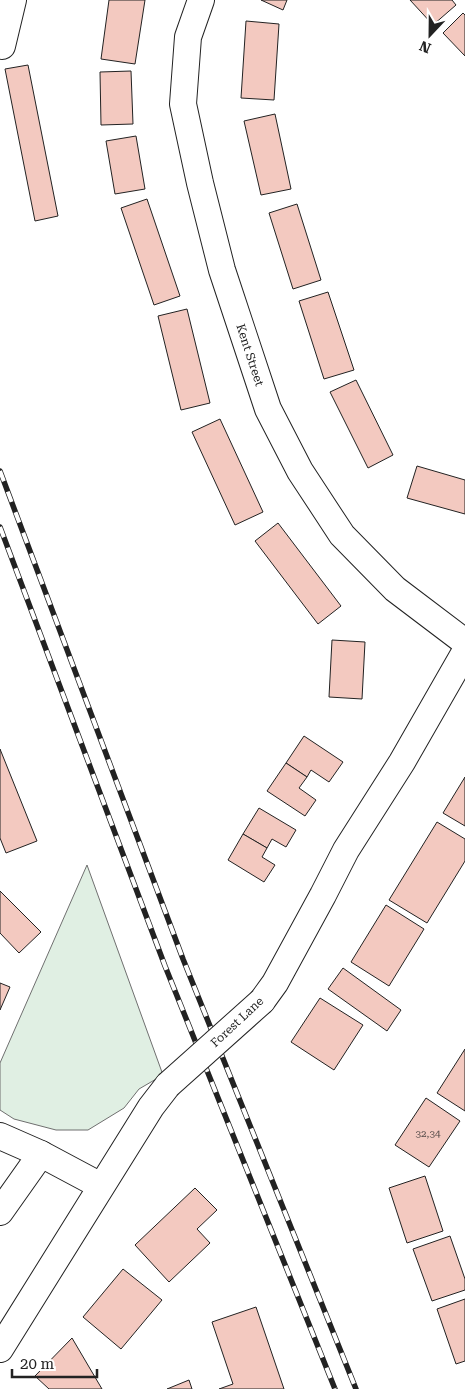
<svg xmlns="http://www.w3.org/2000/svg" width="465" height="1389" font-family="'Roboto Serif',serif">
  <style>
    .green { fill: #e0efe3; stroke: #6f6f6f }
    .building { fill: #f3c9c0; stroke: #222 }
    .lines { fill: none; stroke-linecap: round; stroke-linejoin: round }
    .minor-casing { stroke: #222; stroke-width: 28 }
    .minor { stroke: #fff; stroke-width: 26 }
    .rail-casing { stroke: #222; stroke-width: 5.5 }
    .rail { stroke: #fff; stroke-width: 4; stroke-dasharray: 11; stroke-linecap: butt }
    .minor-bridge-casing { stroke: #222; stroke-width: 28; stroke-linecap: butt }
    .minor-bridge { stroke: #fff; stroke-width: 26 }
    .labels { text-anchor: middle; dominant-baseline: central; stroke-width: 4; stroke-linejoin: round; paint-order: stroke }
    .number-label { font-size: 10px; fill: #564c4a }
    .street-label { font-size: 12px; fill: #222; stroke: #fff }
  </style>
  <rect width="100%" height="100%" fill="#fff"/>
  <polygon class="green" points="87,865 163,1075 139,1089 124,1108 88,1130 56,1130 14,1119 0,1110 0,1063"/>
  <g class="building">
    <polygon points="109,0 145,0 135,64 101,59"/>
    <polygon points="261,0 287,0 283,10"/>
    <polygon points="410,0 452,0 456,5 433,25"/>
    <polygon points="463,13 465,15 465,56 443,33"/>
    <polygon points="246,21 279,24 274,100 241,98"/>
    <polygon points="28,65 58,216 35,221 5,69"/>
    <polygon points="131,71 133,124 101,125 100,72"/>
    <polygon points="275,114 291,189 261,195 244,121"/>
    <polygon points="136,136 145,189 115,194 106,141"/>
    <polygon points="147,199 180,296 154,305 121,208"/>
    <polygon points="297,204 321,280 293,289 269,213"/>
    <polygon points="328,292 354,370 324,379 299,301"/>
    <polygon points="187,309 210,403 181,410 158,316"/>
    <polygon points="356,380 393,455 368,468 330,392"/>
    <polygon points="220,419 263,512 235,525 192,432"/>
    <polygon points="417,466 465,480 465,514 407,498"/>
    <polygon points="278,523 341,606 318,624 255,541"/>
    <polygon points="332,640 365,642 362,699 329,697"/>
    <polygon points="304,736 343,762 329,782 311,770 307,777 286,763"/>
    <polygon points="0,749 37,841 6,853 0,838"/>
    <polygon points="286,763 307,777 299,788 316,800 305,816 267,791"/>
    <polygon points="465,777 465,826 443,813"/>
    <polygon points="259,808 296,830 286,847 272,839 267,848 243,834"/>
    <polygon points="437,822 465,839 465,861 427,923 389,900"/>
    <polygon points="243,834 267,848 262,857 275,865 264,882 228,860"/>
    <polygon points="0,891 41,932 19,953 0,933"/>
    <polygon points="386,905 424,929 389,986 351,962"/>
    <polygon points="343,968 401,1010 387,1031 328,989"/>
    <polygon points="0,983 10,987 0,1010"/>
    <polygon points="320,998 363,1025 334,1070 291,1042"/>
    <polygon points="465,1049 465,1111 437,1093"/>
    <polygon points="426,1098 460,1121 429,1167 395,1145"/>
    <polygon points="425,1176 443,1231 407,1243 389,1188"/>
    <polygon points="195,1188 217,1210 197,1229 210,1243 169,1282 135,1245"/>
    <polygon points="450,1236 465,1279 465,1290 432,1301 413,1249"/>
    <polygon points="123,1269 162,1300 121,1349 83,1317"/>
    <polygon points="465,1299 465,1361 456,1364 437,1309"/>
    <polygon points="256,1307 284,1389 219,1389 233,1384 212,1322"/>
    <polygon points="72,1338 102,1389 49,1389 35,1376"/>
    <polygon points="189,1380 192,1389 167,1389"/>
  </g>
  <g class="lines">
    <defs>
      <g id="minor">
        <polyline points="201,0 188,37 183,104 200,183 222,270 268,409 300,471 342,535 395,589 465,642"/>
        <polyline points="2,46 13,0"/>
        <polyline points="262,1001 275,983 323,895 346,850 402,762 465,652"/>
        <polyline points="0,1136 41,1154 101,1186"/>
        <polyline points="0,1212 41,1154"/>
        <polyline points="0,1349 151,1107 168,1085"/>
      </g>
    </defs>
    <use href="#minor" class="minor-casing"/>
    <use href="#minor" class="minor"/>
    <defs>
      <g id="rail">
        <polyline points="0,471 183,959 356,1389"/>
        <polyline points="0,527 165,966 335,1389"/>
      </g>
    </defs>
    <use href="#rail" class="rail-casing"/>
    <use href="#rail" class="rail"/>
    <defs>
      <polyline id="minor-bridge" points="168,1085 262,1001"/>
    </defs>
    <use href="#minor-bridge" class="minor-bridge-casing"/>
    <use href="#minor-bridge" class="minor-bridge"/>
  </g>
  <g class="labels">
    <g class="number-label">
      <text x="428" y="1133">32,34</text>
    </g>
    <g class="street-label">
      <text transform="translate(250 355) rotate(72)">Kent Street</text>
      <text transform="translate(237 1022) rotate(-43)">Forest Lane</text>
    </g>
  </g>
  <g transform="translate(430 35) rotate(202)" stroke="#ffffff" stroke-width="4" paint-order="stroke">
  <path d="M0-4L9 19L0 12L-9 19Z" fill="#222222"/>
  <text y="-8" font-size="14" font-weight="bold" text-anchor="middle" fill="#222222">N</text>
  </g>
  <path d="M12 1369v8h85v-8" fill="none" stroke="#222222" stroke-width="2.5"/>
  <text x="20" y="1369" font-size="15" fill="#222222" stroke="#ffffff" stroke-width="4" paint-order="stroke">20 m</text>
</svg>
